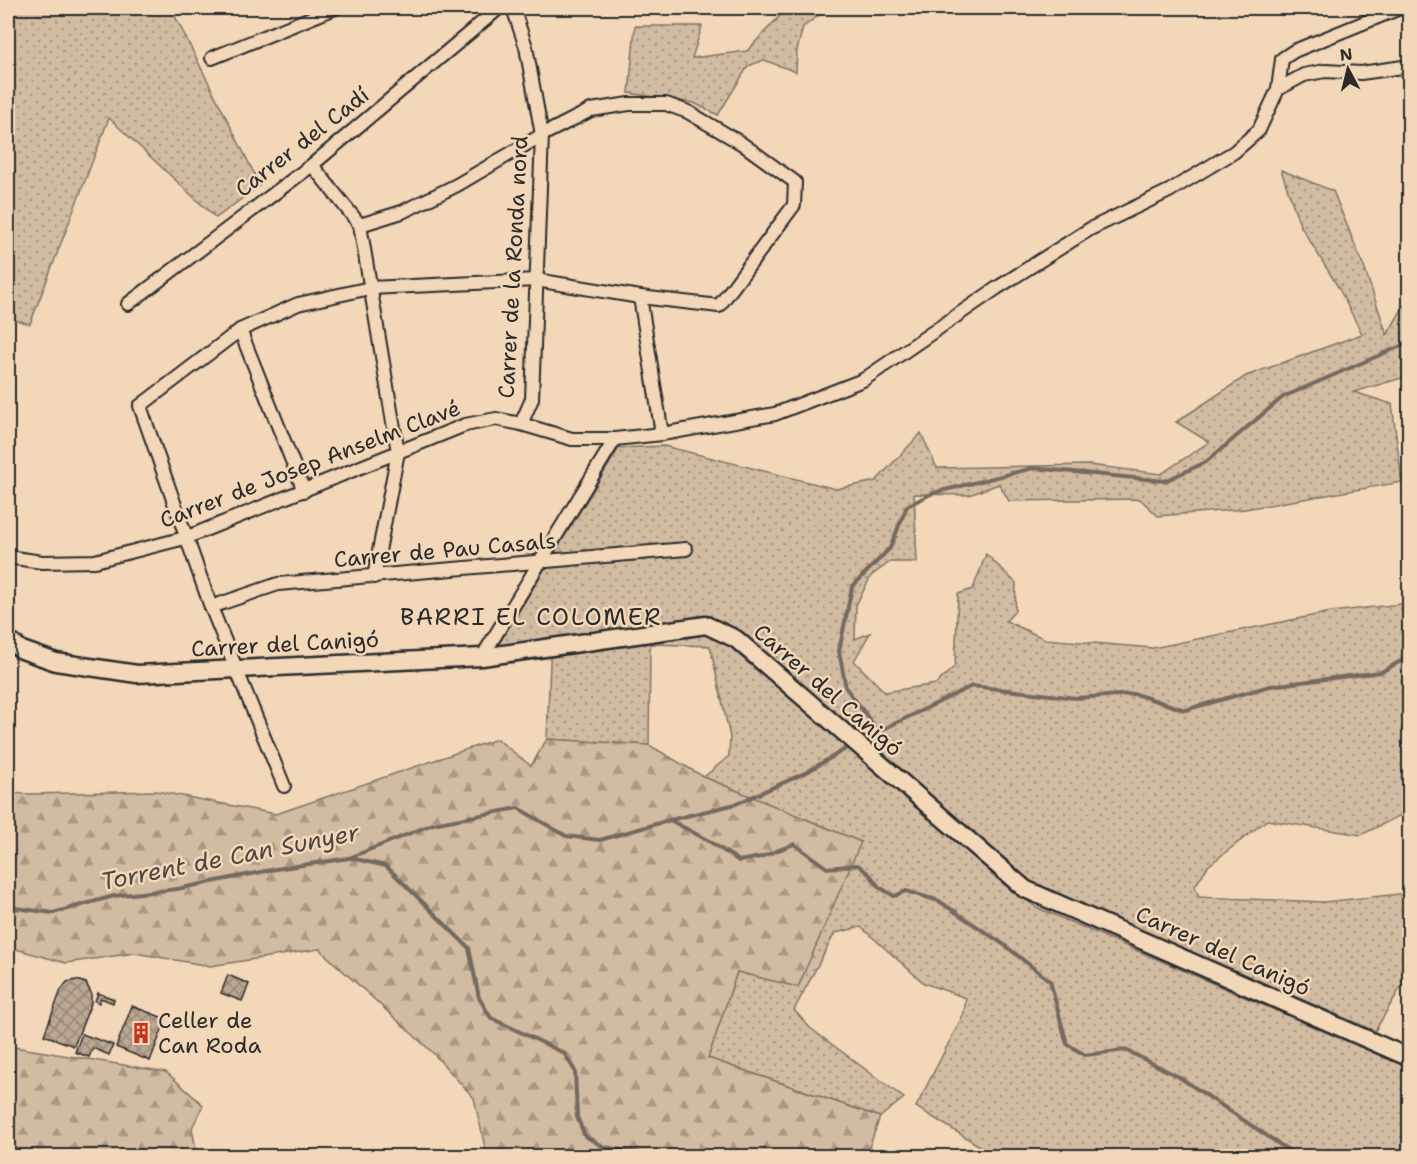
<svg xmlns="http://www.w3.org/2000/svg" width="1417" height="1164" font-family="'Shantell Sans',sans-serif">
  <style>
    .grass { fill: url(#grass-dots); stroke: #7e7366; stroke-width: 1.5 }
    .forest { fill: url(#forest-firs); stroke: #7e7366; stroke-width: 1.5 }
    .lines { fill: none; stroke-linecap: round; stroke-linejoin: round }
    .stream { stroke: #746b5f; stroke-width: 4 }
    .building { fill: url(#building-cross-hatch); stroke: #2b2b2b; stroke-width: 1.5 }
    .street-casing { stroke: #2b2b2b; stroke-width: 16 }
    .secondary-casing { stroke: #2b2b2b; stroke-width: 21 }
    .street { stroke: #f2d7b9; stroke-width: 12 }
    .secondary { stroke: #f2d7b9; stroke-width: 16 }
    .labels { text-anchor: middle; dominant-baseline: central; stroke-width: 5; stroke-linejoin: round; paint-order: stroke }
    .street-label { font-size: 22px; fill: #2b2b2b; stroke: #f2d7b9 }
    .poi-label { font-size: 22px; fill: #2b2b2b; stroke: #f2d7b9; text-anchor: start }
    .neighbourhood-label { font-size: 24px; letter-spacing: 1.5px; fill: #2b2b2b; stroke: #f2d7b9 }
    .water-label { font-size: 24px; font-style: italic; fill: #4a4641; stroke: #f2d7b9 }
  </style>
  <defs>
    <pattern id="grass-dots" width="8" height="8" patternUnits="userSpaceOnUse" patternTransform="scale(1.5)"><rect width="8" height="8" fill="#d1bba1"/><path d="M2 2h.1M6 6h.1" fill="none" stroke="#aa9883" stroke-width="1.8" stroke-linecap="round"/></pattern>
    <pattern id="forest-firs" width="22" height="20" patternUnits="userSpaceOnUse" patternTransform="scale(1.5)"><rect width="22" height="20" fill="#d1bba1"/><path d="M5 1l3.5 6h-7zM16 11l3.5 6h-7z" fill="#aa9883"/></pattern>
    <pattern id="building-cross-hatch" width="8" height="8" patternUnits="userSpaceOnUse" patternTransform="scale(1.5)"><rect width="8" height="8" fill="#bba792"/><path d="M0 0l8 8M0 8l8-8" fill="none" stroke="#988877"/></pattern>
  </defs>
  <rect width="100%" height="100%" fill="#f2d7b9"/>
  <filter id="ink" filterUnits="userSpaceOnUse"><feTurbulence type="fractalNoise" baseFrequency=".0167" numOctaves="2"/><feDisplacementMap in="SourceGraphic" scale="12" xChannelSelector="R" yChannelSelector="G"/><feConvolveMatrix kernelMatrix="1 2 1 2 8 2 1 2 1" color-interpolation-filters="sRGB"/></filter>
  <g filter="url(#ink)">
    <g class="grass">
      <polygon points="8,8 171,8 260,185 216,218 109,118 30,324 8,318"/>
      <polygon points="787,8 829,8 803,27 797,50 796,72 764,60 748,66 718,115 694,103 629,93 635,26 702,26 692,58 747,51"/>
      <polygon points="1281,170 1333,191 1364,267 1387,335 1409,297 1409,379 1405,377 1354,392 1392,404 1402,482 1245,509 1158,516 1140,499 1009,501 999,484 969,495 914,494 917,562 890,562 871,576 856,605 855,639 870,633 854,661 885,692 936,684 955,666 958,594 973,589 986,554 1016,583 1015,611 1006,621 1045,639 1153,648 1331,612 1409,603 1409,811 1361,835 1267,820 1208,866 1195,886 1199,897 1324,902 1409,893 1409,973 1375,1031 1036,885 990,874 1036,907 1409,1068 1409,1156 996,1156 916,1107 964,1013 966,998 924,983 861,927 835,933 794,1010 810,1028 904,1098 880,1117 708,1058 737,972 861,842 704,777 729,756 730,737 710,646 650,644 649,745 547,739 551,637 497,647 619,448 664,446 836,489 876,481 921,433 937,468 1089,465 1161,474 1209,442 1176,422 1246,376 1362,334 1337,285 1300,225"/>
    </g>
    <g class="forest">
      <polygon points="497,739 531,766 547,739 649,745 704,777 861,842 798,987 737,972 708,1058 880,1117 866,1156 487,1156 474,1098 432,1052 319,949 210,966 135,953 66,963 8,947 8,793 32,794 156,791 276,814"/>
      <polygon points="8,1046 166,1072 203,1105 192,1128 197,1156 8,1156"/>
    </g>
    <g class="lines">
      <g class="stream">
        <polyline points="878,731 846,688 839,651 852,587 890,548 907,506 933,493 1033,468 1165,481 1206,462 1283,397 1410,342"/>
        <polyline points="861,740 972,686 1076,698 1135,694 1185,710 1270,686 1381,672 1410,656"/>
        <polyline points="670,820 709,841 739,861 761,857 794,844 827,868 858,865 870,875 879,887 894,896 906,891 939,901 1003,944 1050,981 1067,1044 1085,1055 1126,1050 1179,1077 1297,1156"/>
        <polyline points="351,858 386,866 469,948 479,998 491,1018 564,1053 575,1071 577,1117 585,1136 604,1147 656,1156"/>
        <polyline points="8,907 53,913 114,896 177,889 276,869 349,858 433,824 518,808 566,836 600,840 670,820 736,804 807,772 852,745"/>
      </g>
    </g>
    <g class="building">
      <polygon points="228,975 249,984 242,1001 221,993"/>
      <polygon points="76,980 86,983 91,993 91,1003 74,1046 44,1035 61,990 67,982"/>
      <polygon points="98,993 114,999 113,1003 101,998 99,1003 95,1001"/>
      <polygon points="132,1006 166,1019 150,1061 116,1047"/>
      <polygon points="82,1034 113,1045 109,1055 93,1048 89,1057 75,1052"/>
    </g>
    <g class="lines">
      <defs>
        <g id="street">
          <polyline points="513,8 526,47 542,135 532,399 521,424"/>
          <polyline points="212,58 335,8"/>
          <polyline points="1278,89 1282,59 1294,51 1400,8"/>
          <polyline points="312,165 360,225 398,452 374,577"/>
          <polyline points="640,297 662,434"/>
          <polyline points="128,304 312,165 499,8"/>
          <polyline points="240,330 304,491"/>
          <polyline points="8,557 42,562 95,561 185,538 465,425 496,419 521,424 572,439 615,439 662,434 775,414 863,380 997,288 1090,229 1169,191 1234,152 1259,130 1278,89 1304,75 1325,71 1361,73 1410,66"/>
          <polyline points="211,607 278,584 686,549"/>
          <polyline points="482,657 615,439"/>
          <polyline points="284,786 211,607 140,406 240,330 298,304 370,288 536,280 640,297 719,306 794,205 795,182 741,143 688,112 666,104 629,104 591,110 542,135 457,185 402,212 360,225"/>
        </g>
        <polyline id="secondary" points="8,640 22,650 56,662 137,674 482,657 706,625 736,639 1025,889 1410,1058"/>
      </defs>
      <use href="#street" class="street-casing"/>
      <use href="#secondary" class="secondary-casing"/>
      <use href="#street" class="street"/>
      <use href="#secondary" class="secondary"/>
    </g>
  </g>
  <defs>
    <symbol id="building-bare" viewBox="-9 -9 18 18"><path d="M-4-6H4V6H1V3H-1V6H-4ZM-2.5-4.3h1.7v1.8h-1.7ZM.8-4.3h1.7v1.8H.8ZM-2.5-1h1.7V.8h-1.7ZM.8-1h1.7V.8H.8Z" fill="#c8321e" stroke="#f2d7b9" stroke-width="2.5" paint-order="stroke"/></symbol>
  </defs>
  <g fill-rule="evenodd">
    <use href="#building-bare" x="126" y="1018" width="30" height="30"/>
  </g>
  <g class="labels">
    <g class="street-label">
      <text transform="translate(302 142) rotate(-38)">Carrer del Cadí</text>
      <text transform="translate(513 267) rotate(-87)">Carrer de la Ronda nord</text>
      <text transform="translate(310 464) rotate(-21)">Carrer de Josep Anselm Clavé</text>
      <text transform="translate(445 550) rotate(-5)">Carrer de Pau Casals</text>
      <text transform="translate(285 644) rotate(-3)">Carrer del Canigó</text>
      <text transform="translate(828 690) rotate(41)">Carrer del Canigó</text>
      <text transform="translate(1223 951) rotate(24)">Carrer del Canigó</text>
    </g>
    <g class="poi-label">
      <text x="158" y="1020">Celler de<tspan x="158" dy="25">Can Roda</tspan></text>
    </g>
    <g class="neighbourhood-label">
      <text x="531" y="617">BARRI EL COLOMER</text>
    </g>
    <g class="water-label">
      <text transform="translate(230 857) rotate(-11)">Torrent de Can Sunyer</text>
    </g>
  </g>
  <rect width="1417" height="1164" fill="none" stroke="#f2d7b9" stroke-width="30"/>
  <rect x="15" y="15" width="1387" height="1134" fill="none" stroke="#2b2b2b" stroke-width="2" filter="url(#ink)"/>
  <g transform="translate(1348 69) rotate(353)" stroke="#f2d7b9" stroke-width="4.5" paint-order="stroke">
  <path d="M0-4.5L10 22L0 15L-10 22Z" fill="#2b2b2b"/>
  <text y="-9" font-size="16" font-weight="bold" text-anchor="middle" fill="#2b2b2b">N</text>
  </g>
</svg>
